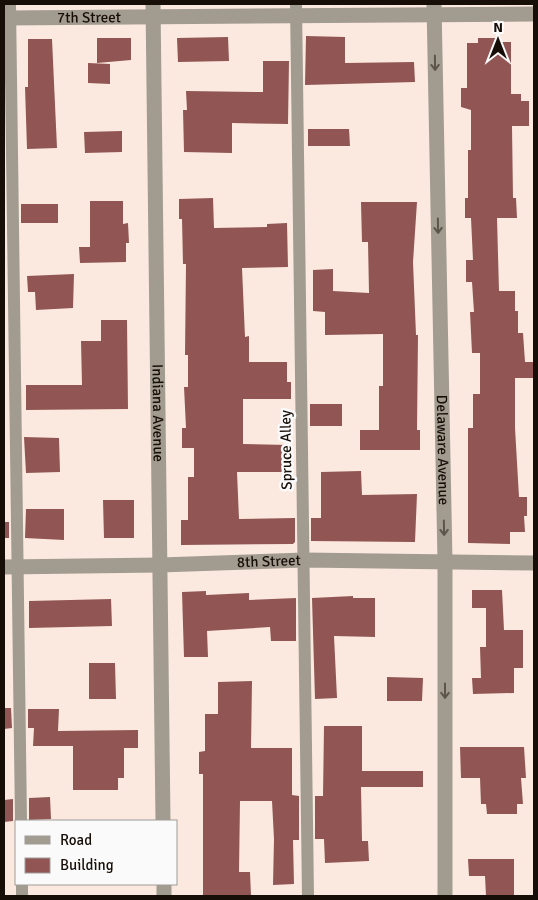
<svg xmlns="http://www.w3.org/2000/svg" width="538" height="900" font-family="Signika,sans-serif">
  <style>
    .building { fill: #915653 }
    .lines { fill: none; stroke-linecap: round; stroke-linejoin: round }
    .lane { stroke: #a29c90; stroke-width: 12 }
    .street { stroke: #a29c90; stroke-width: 15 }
    .oneway { stroke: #5c554c }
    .labels { text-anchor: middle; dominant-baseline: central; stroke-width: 5; stroke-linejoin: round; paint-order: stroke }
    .street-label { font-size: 15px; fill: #170e08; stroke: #fafafa }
  </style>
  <rect width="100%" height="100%" fill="#fbe9df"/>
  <g class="building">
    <polygon points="306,36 345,37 345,63 414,62 415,82 305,85"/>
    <polygon points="228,37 229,61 178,62 177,38"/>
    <polygon points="97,38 131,38 131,60 97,63"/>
    <polygon points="478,38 495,38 495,42 511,42 511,94 521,94 521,101 529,101 529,126 512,126 513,198 516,198 517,218 497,218 499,291 515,291 515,311 518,311 518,333 523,333 525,362 534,362 534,378 515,378 515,428 519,497 527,497 527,516 524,516 525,532 510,532 510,544 468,543 468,428 473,428 473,394 480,394 480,353 472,353 470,312 474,312 472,282 466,282 466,260 473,260 471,218 465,218 465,198 468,198 468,150 471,150 471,110 461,107 461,88 467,88 467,43 478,43"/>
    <polygon points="28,39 52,39 57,148 27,149 25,87 28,87"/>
    <polygon points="263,61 289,61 288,124 232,123 232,153 184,152 183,110 187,110 186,91 263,92"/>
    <polygon points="88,63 110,64 110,84 88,83"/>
    <polygon points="308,129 349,129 350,146 308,146"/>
    <polygon points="122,131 122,152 85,153 84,132"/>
    <polygon points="213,198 214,228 267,227 267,224 287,223 288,267 242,268 245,337 249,336 249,362 287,362 287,382 291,382 291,399 243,399 243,444 289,445 289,472 237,472 239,519 295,518 295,542 293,544 181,545 181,520 188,520 188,477 194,477 194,448 182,448 182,428 186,428 184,387 188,387 188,355 185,355 186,264 183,264 182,219 179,219 179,199"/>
    <polygon points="90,201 123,201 123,224 128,223 129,243 126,243 126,262 80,263 79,247 90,247"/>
    <polygon points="361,202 417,202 413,262 416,335 418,335 417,430 420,430 420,450 360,450 360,430 379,430 379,386 383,386 383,334 325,335 325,312 313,311 313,270 333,269 333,291 369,293 368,242 362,242"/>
    <rect x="21" y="204" width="37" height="19"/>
    <polygon points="74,274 73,308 36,310 35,292 28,292 27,276"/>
    <polygon points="101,320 127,320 128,409 26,410 26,385 82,385 81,341 101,341"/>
    <rect x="310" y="404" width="32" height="22"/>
    <polygon points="24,437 59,438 60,472 26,473"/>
    <polygon points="361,471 362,495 417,494 415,542 311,541 311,518 321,518 321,472"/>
    <polygon points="103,500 134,500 134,538 104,538"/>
    <polygon points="26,509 64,509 64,540 25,538"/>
    <rect x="4" y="522" width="5" height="16"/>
    <polygon points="472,590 502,590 504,630 523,630 523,668 514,668 514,693 473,694 472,678 481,678 480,647 486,647 486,608 472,608"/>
    <polygon points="206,591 206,595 249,593 249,600 296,598 296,641 271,641 270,627 207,631 208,657 184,657 182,592"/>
    <polygon points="353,596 353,598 375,598 375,637 334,636 337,698 315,699 312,598"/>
    <polygon points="111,599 112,626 29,628 29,601"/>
    <polygon points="89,663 115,663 116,699 89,699"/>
    <polygon points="387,677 423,678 422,701 387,701"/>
    <polygon points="252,681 251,748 292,748 292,795 299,796 299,840 293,840 294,884 273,885 274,839 272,801 240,801 239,872 250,872 251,896 203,896 203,774 199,774 199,752 205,751 205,714 218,714 218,682"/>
    <polygon points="4,708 11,708 12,728 4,729"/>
    <polygon points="28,709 59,709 58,731 138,730 138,748 124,748 124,778 118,778 118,790 73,790 73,746 33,746 34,728 28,728"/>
    <polygon points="324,726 362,726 362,771 423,771 423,787 361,787 362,841 368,841 369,861 325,863 324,839 315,839 315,796 323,796"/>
    <polygon points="460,747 524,747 526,778 521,778 523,804 517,804 517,814 487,814 486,804 481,804 480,778 461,778"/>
    <polygon points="50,797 51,819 29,820 29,798"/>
    <polygon points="13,799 13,821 4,822 4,800"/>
    <polygon points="468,859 514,859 514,896 486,896 485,876 469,876"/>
  </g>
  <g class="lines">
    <g class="lane">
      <polyline points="10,4 21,821"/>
      <polyline points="296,4 308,896"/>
      <polyline points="22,884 22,896"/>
    </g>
    <g class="street">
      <path id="s1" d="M153,4l10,817"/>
      <path id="s2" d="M434,4l11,557v335"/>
      <path id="s3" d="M4,18l530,-4"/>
      <path id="s4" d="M4,567l156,-2 144,-5 230,3"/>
      <polyline points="164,884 164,896"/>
    </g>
  </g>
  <defs><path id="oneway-shaft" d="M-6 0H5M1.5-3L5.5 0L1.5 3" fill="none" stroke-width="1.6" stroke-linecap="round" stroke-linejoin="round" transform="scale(1.25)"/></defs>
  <g class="oneway">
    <use href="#oneway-shaft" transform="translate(435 63) rotate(89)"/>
    <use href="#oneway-shaft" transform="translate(438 226) rotate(89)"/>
    <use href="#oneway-shaft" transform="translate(444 528) rotate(89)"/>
    <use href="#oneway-shaft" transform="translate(445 691) rotate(90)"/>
  </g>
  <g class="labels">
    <g class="street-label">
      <text stroke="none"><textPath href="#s3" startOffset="85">7th Street</textPath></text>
      <text stroke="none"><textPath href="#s1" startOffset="409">Indiana Avenue</textPath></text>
      <text transform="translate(286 450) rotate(-91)">Spruce Alley</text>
      <text stroke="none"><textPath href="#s2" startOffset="446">Delaware Avenue</textPath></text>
      <text stroke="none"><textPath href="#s4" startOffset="265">8th Street</textPath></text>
    </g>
  </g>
  <rect width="538" height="900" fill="none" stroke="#170e08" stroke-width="10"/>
  <rect x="15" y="820" width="162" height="65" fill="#fafafa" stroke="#9f9c99"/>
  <rect x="25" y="836" width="25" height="8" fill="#a29c90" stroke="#9f9c99"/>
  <text x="60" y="845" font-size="15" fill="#170e08">Road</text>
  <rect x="25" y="858" width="25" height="15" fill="#915653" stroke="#9f9c99"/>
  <text x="60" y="870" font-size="15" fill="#170e08">Building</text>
  <g transform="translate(498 40)" stroke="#fafafa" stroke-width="4" paint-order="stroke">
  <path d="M0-4L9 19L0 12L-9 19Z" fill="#170e08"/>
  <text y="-8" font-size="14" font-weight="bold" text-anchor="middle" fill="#170e08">N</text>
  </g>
</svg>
